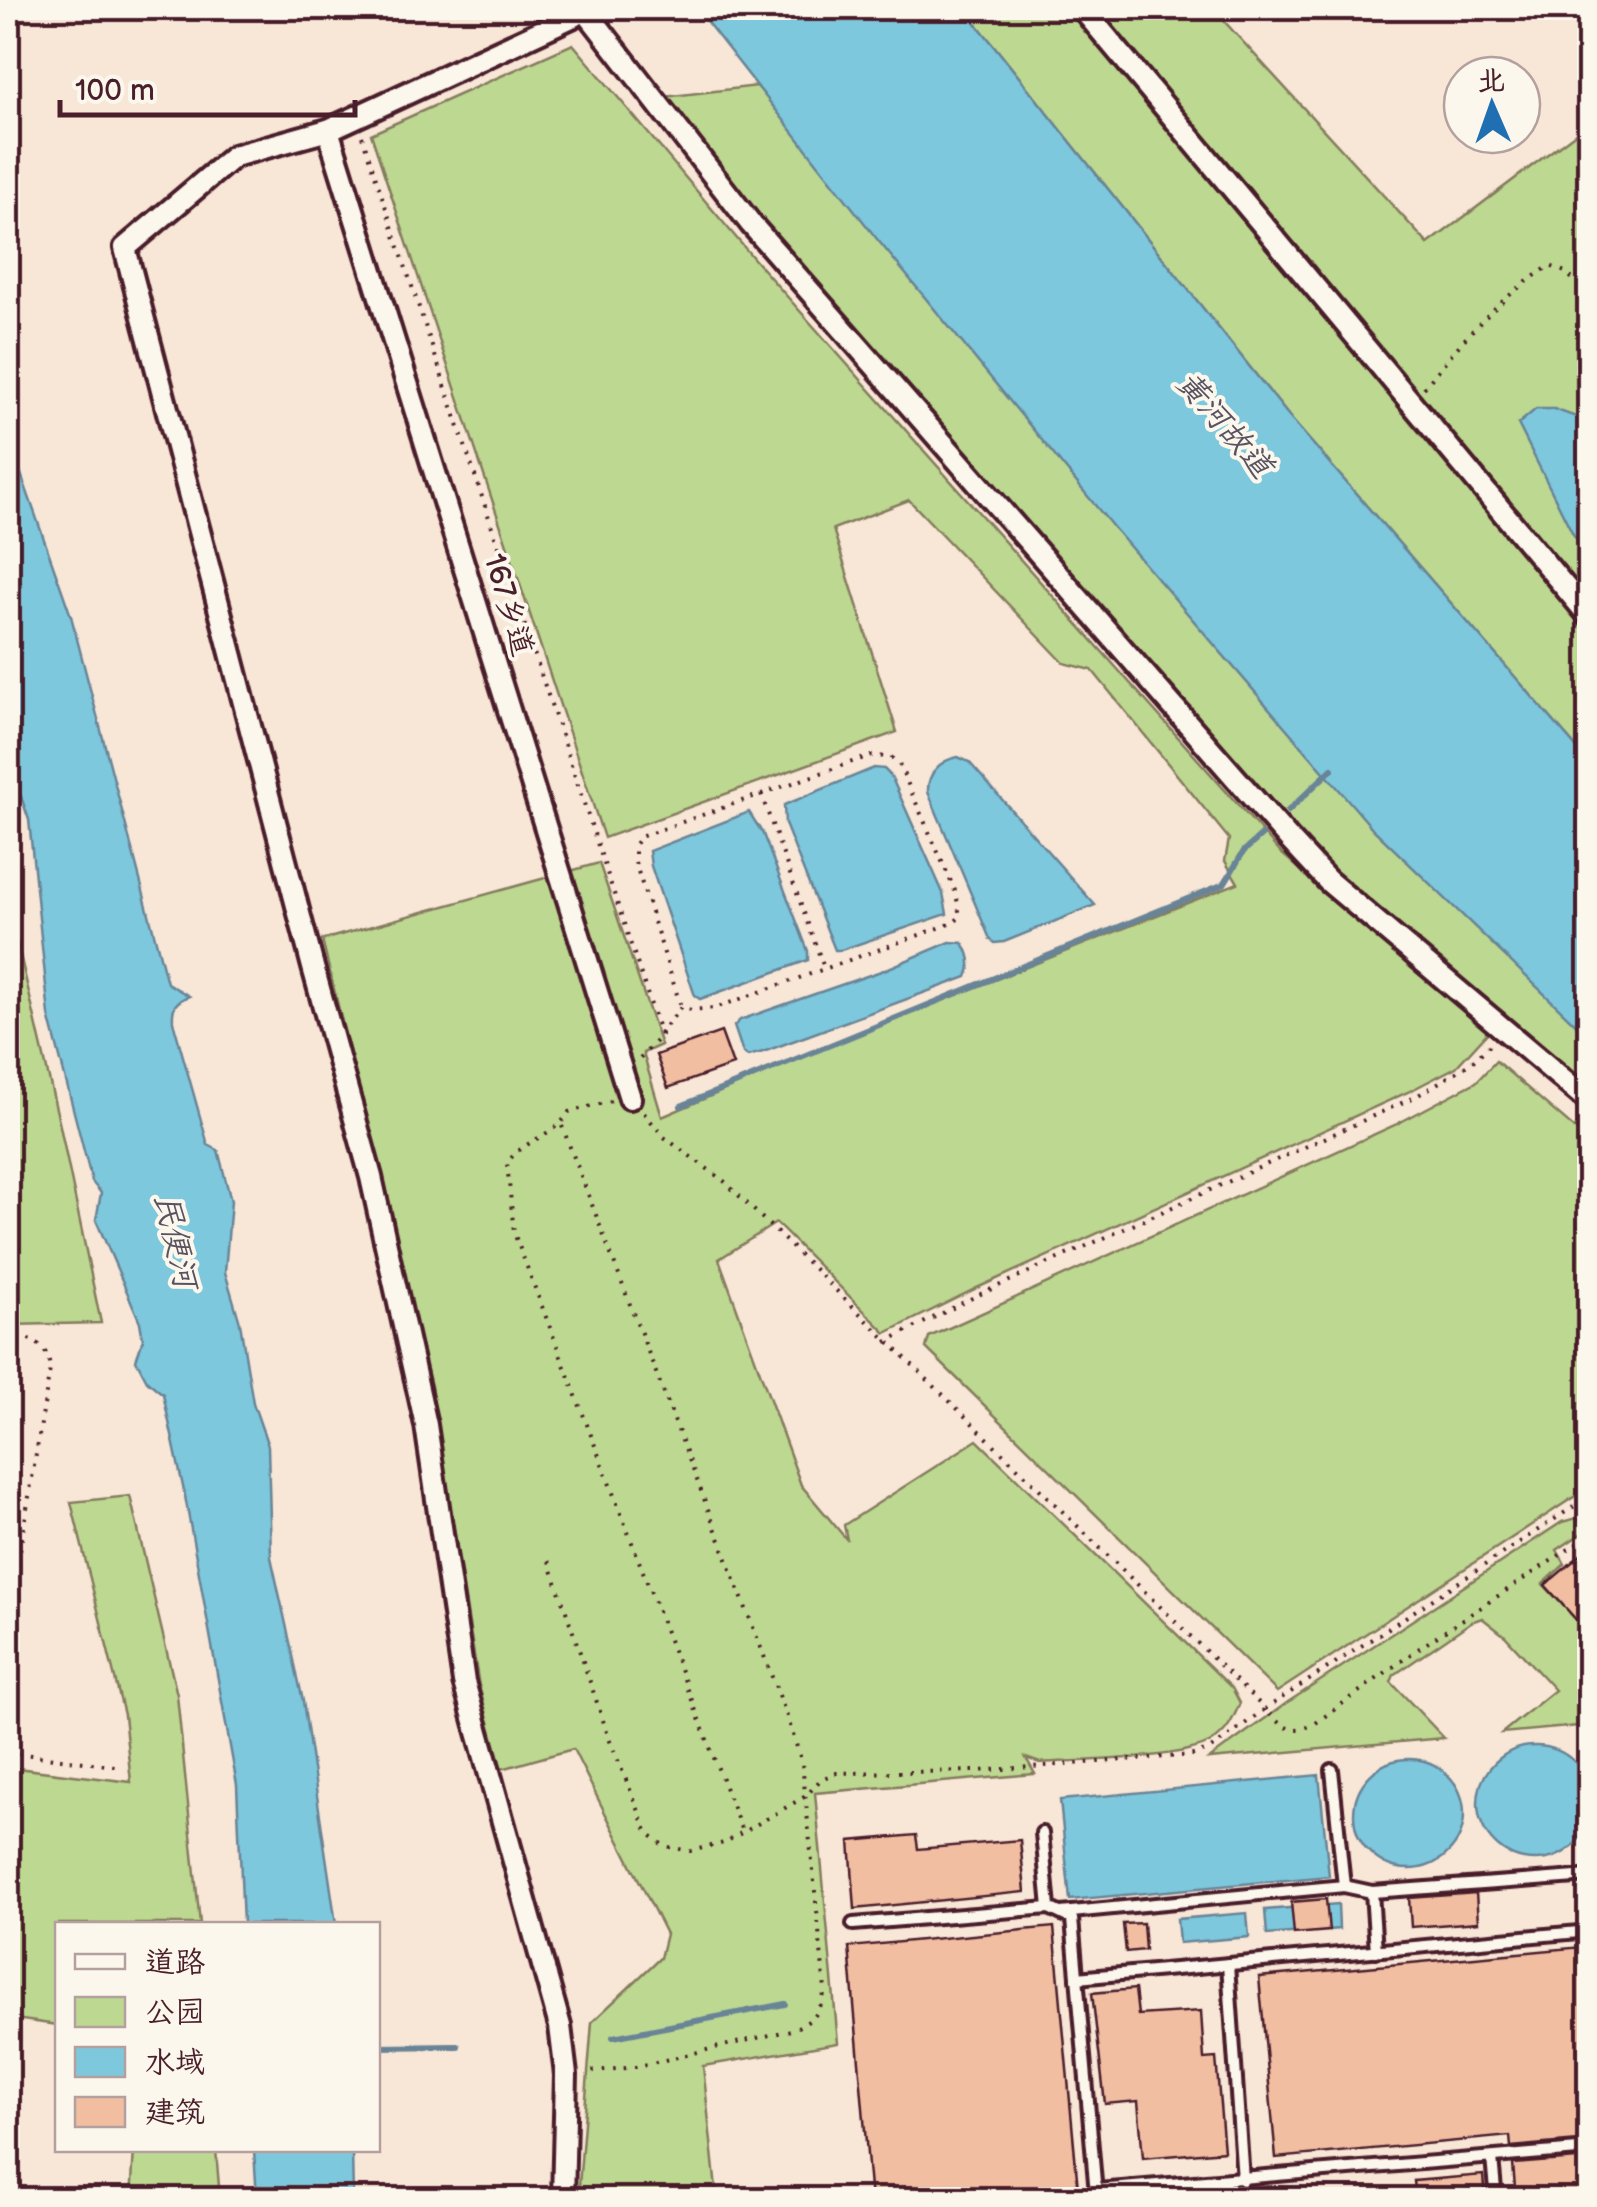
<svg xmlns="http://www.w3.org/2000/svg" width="1597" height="2207" font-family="'Balsamiq Sans','LXGW WenKai TC',sans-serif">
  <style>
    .green { fill: #bdd890; stroke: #847c5e; stroke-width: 2.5 }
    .water { fill: #7dc8dd; stroke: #698496; stroke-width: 2.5 }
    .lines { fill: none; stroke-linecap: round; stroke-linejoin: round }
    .stream { stroke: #698496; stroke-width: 6 }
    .building { fill: #f1bea2; stroke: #4a1f2b; stroke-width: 2.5 }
    .lane-casing { stroke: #4a1f2b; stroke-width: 18 }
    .street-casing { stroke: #4a1f2b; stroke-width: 28 }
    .path { stroke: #4a1f2b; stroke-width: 4; stroke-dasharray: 2.5 8; stroke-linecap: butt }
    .lane { stroke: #fbf7ec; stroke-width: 10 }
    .street { stroke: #fbf7ec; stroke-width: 20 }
    .labels { text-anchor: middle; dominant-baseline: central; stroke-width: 8; stroke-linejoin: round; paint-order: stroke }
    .street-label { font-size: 30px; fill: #4a1f2b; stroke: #fbf7ec }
    .water-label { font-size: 32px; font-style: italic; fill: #595260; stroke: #fbf7ec }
  </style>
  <rect width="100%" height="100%" fill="#f8e6d6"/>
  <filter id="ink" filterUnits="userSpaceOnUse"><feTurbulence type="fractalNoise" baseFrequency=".01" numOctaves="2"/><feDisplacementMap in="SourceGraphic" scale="20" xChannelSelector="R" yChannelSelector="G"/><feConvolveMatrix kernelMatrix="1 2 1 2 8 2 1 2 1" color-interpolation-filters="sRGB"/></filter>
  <g filter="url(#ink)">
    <g class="green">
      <polygon points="964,8 1212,8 1428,244 1589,123 1589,762 1292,420"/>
      <path d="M573,44l187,222 520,586 208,180 -32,35 -48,25 -431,196 -91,45 -110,-110 -57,36 82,226 46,55 -3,-15 133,-85 255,248 8,15c-7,16 -12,28 -27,38 -31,19 -132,19 -173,22l-14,-5 9,16 -220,19 23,250 -135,23 14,133h-139l14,-177 68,-64 6,-24 -93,-185 -71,20 -23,-83 -48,-300 -109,-446 277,-77 62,182 -18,8 19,64 134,-58 442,-176 -13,-22 4,-22 -137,-169 -28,-7 -155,-163 -76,29 64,203 -293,106 -233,-704z"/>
      <polygon points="757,86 1373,829 1589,1033 1589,1089 1328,866 1305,841 779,241 664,97"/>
      <polygon points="8,903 60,1126 101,1323 8,1325"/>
      <polygon points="1496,1061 1589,1141 1589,1487 1277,1692 926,1348 929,1337 1395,1125 1476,1082"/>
      <polygon points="130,1496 177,1695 200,1924 58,1924 57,2025 8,2018 8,1767 131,1782 124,1715 71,1502"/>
      <polygon points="1577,1518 1588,1529 1557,1550 1565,1564 1543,1584 1589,1634 1589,1725 1502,1733 1555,1690 1505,1636 1482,1618 1471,1622 1394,1675 1391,1682 1444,1738 1209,1759 1288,1702 1562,1522"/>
      <polygon points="134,2150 216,2150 220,2199 131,2199"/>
    </g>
    <g class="water">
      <polygon points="696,8 964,8 1292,420 1589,762 1589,1037 1373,829 1113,527 877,239"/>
      <polygon points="1536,409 1554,409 1579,418 1589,443 1589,553 1573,534 1518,424"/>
      <path d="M8,437l63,179 96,367 22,13c-13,5 -17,10 -16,25l35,124 10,5 13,51 -6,71 15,51 13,80 15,43 3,111 32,144 33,223h-93l-6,-139 -52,-289 -22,-102 -16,-13 -11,-21 7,-20 -3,-18 -44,-102 5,-27 -9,-11 -43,-167 -20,-195 -21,-62z"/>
      <path d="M958,757l11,5 126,143 -91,37 -9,1 -5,-4 -62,-147c-1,-18 12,-32 30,-35z"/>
      <polygon points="874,768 884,769 891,776 943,893 947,914 841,950 835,950 785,824 784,805"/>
      <polygon points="749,812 763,834 808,951 808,960 700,999 695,996 651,866 649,851"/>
      <path d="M950,942l13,1c7,11 10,22 4,34l-204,75 -15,4 -5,-3 -9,-27 6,-6 144,-50z"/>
      <circle cx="1535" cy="1803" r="57"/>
      <circle cx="1409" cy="1814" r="55"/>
      <polygon points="1319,1775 1329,1876 1070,1900 1060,1800"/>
      <polygon points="1338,1904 1339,1929 1267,1935 1265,1910"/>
      <polygon points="1247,1913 1249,1937 1179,1943 1177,1919"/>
      <polygon points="254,2150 352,2150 353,2199 257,2199"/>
    </g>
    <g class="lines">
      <g class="stream">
        <polyline points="1288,811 1332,769"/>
        <polyline points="681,1106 1224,884 1244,851 1262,835"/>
        <polyline points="613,2037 785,2004"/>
        <polyline points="378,2047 458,2046"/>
      </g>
    </g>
    <g class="building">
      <polygon points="721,1032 733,1065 668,1088 656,1055"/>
      <polygon points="1590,1547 1590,1635 1545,1585"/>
      <polygon points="916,1835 918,1849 1020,1840 1025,1892 855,1909 850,1841"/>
      <polygon points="1476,1893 1478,1922 1411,1927 1409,1898"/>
      <polygon points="1326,1899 1329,1931 1294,1934 1291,1902"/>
      <polygon points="1143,1923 1145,1950 1126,1952 1123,1924"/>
      <polygon points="1054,1927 1079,2200 871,2200 849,1947"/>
      <polygon points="1582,1947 1590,2034 1590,2140 1511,2147 1510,2136 1276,2158 1259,1977"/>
      <polygon points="1135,1989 1138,2015 1201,2011 1204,2059 1216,2058 1224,2151 1143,2158 1138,2101 1105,2104 1092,1993"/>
      <polygon points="1590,2158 1590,2200 1516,2200 1513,2164"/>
      <polygon points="1483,2175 1485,2200 1416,2200 1414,2181"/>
    </g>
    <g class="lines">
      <defs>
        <g id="lane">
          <polyline points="1042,1833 1049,1908 1072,1919 1095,2182 1098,2190 1590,2149"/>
          <polyline points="1344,1886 1372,1892 1376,1951"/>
          <polyline points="1372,1892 1590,1876"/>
          <polyline points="1061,1913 1344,1886 1332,1770"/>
          <polyline points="853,1924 1049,1908"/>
          <polyline points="1228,1964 1243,2180"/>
          <polyline points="1077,1978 1590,1931"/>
          <polyline points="1492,2158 1496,2200"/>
          <polyline points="1224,2182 1226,2200"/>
        </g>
        <g id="street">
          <polyline points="1082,8 1590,617"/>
          <polyline points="585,10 751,224 1288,838 1328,881 1590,1102"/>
          <polyline points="328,130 630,1098"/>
          <polyline points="563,2200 566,2075 560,2026 464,1682 426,1425 371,1177 313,967 125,248 234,156 328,130 591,8"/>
        </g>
      </defs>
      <use href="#lane" class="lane-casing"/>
      <use href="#street" class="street-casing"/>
      <g class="path">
        <polyline points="362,136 661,1035 639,1060"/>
        <path d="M1424,388c38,-48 74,-90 126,-122l15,6 25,23"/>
        <polyline points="761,794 824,968"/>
        <polyline points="660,1034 681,1007 691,1010 715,1008 953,923 960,917 956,893 899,764 891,757 871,756 855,761 640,837 635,844 635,862 681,1007"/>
        <path d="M611,1101l-42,11c-14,24 -45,27 -62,51l7,70 229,601"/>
        <polyline points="644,1113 664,1137 724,1181 1265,1709 1590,1496"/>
        <path d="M562,1126l226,593 14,44 23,227c-6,26 -10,29 -34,40l-156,37 -49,5"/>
        <path d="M8,1334c23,4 40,9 42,35l-42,255"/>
        <polyline points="886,1342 974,1297 1415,1097 1471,1063 1490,1045"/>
        <path d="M549,1561l61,180 38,92 16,13 26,5 34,-8 82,-47 15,-17 15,-6 141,-2 216,-16 18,-6 54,-40c17,18 23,25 48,16l105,-76 172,-114"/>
        <polyline points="8,1752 122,1767"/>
      </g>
      <use href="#lane" class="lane"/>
      <use href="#street" class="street"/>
    </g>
  </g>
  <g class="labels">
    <g class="street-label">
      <text transform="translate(508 605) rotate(73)">167乡道</text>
    </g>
    <g class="water-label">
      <text transform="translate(1224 425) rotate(49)">黄河故道</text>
      <text transform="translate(175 1241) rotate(77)">民便河</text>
    </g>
  </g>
  <rect width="1597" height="2207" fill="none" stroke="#fbf7ec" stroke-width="40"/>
  <rect x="20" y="20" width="1557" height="2167" fill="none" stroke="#4a1f2b" stroke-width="4" filter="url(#ink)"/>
  <rect x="55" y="1922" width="325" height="230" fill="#fbf7ec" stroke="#b4a19f" stroke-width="2.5"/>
  <rect x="75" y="1954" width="50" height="15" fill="#fbf7ec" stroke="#b4a19f" stroke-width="2.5"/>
  <text x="145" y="1972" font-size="30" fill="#4a1f2b">道路</text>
  <rect x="75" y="1997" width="50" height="30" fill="#bdd890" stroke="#b4a19f" stroke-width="2.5"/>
  <text x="145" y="2022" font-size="30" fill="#4a1f2b">公园</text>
  <rect x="75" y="2047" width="50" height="30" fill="#7dc8dd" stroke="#b4a19f" stroke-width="2.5"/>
  <text x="145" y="2072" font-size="30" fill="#4a1f2b">水域</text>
  <rect x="75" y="2097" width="50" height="30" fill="#f1bea2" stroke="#b4a19f" stroke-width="2.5"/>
  <text x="145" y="2122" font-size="30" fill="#4a1f2b">建筑</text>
  <g transform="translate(1492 105) rotate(358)"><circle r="48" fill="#fbf7ec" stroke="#b4a19f" stroke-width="2.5"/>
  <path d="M0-8L18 38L0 25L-18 38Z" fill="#1f6fb2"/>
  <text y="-15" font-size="28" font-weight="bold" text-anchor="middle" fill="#4a1f2b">北</text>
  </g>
  <path d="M60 100v15h295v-15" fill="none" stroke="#4a1f2b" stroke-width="5"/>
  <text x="75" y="100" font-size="30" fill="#4a1f2b" stroke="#fbf7ec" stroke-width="8" paint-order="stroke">100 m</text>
</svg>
